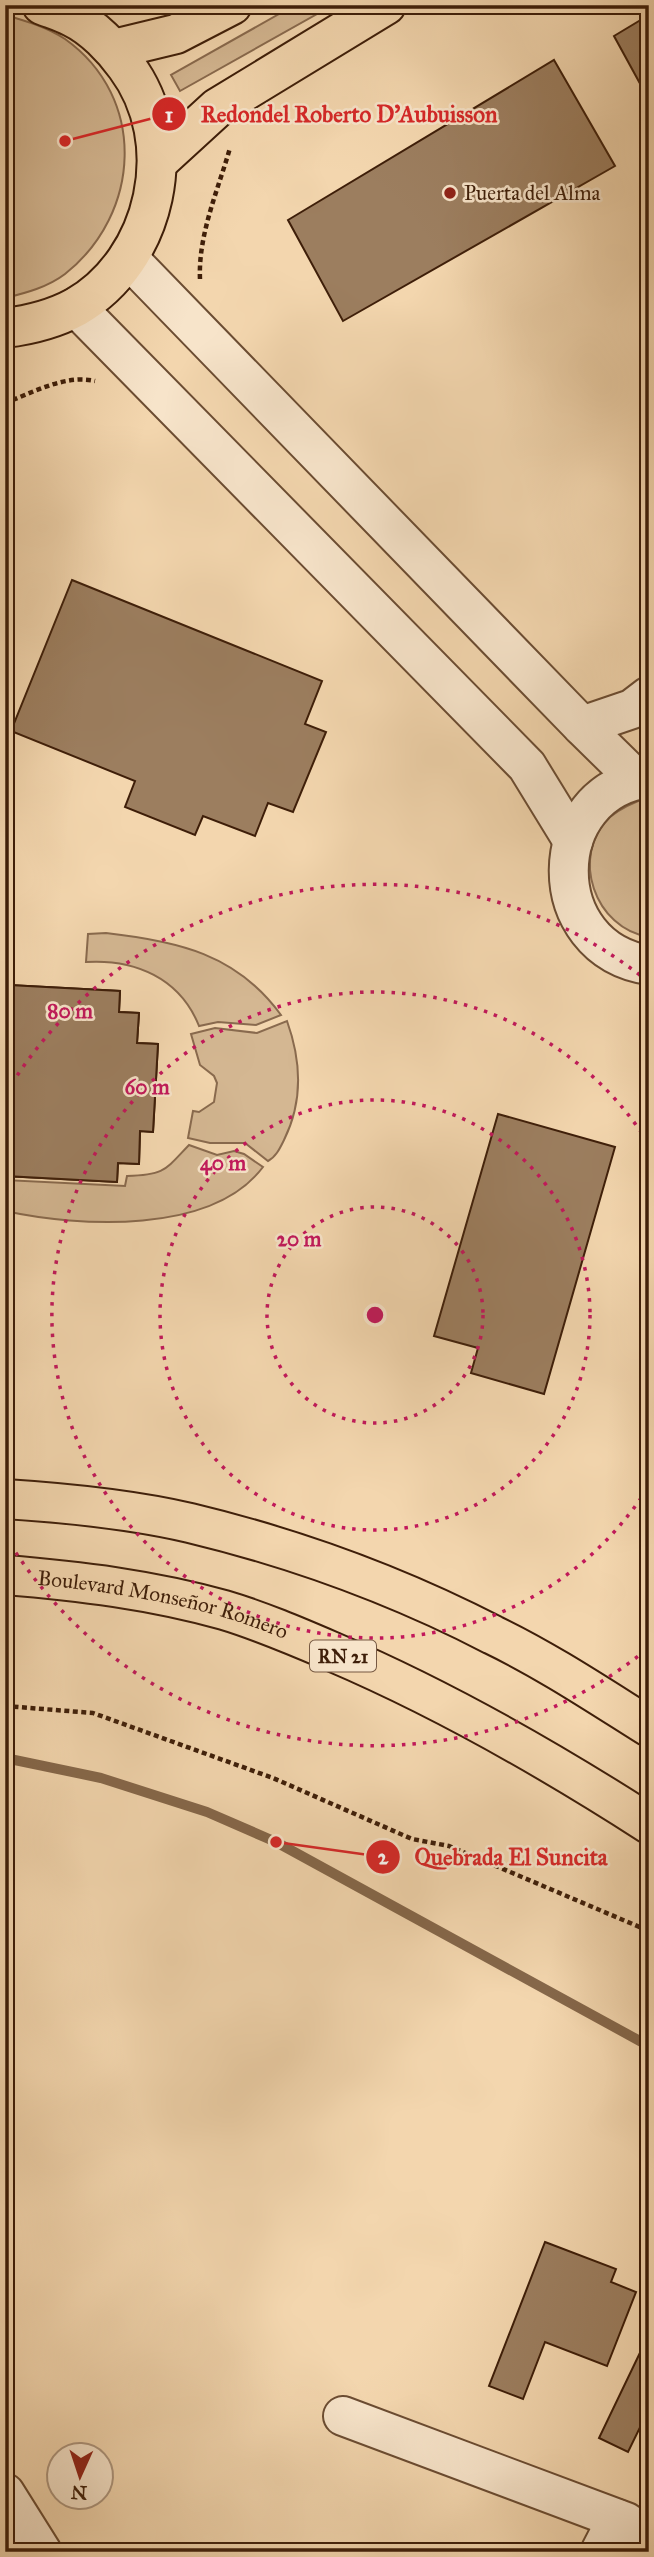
<svg xmlns="http://www.w3.org/2000/svg" width="654" height="2557" font-family="'IM FELL Great Primer',serif">
  <style>
    .green { fill: #d4b792; stroke: #896a4e; stroke-width: 2 }
    .lines { fill: none; stroke-linecap: round; stroke-linejoin: round }
    .stream { stroke: #85674a; stroke-width: 10 }
    .building { fill: #9c7e5f; stroke: #3e1e09; stroke-width: 2 }
    .minor-casing { stroke: #6b4c32; stroke-width: 42 }
    .major-casing { stroke: #3e1e09; stroke-width: 42 }
    .highway-casing { stroke: #3e1e09; stroke-width: 42 }
    .path { stroke: #3e1e09; stroke-width: 4.5; stroke-dasharray: 5 3.5; stroke-linecap: butt }
    .minor { stroke: #f7e4ca; stroke-width: 38 }
    .major { stroke: #f3d6ae; stroke-width: 38 }
    .highway { stroke: #f3d6ae; stroke-width: 38 }
    .ring { fill: none; stroke: #c2185b; stroke-width: 3.5; stroke-dasharray: 3.5 7 }
    .poi-dot { fill: #8f2418; stroke: #f7e4ca; stroke-width: 2.5 }
    .labels { text-anchor: middle; dominant-baseline: central; stroke-width: 5; stroke-linejoin: round; paint-order: stroke }
    .shield { fill: #f7e4ca; stroke: #765943; stroke-width: 2 }
    .shield-label { font-size: 19px; font-weight: bold; fill: #3e1e09 }
    .poi-label { font-size: 21px; fill: #3e1e09; stroke: #f7e4ca; text-anchor: start }
    .street-label { font-size: 21px; fill: #3e1e09; stroke: #f7e4ca }
    .centre { fill: #c2185b; stroke: #f7e4ca; stroke-width: 3.5 }
    .ring-label { font-size: 21px; text-anchor: middle; font-weight: bold; fill: #c2185b; stroke: #f7e4ca; stroke-width: 5; stroke-linejoin: round; paint-order: stroke }
    .leader { fill: none; stroke: #d62828; stroke-width: 2.5 }
    .callout-dot { fill: #d62828; stroke: #f7e4ca; stroke-width: 2.5 }
    .mark-label { font-size: 21px; text-anchor: middle; font-weight: bold; fill: #fff }
    .callout-label { font-size: 23px; text-anchor: middle; font-weight: bold; fill: #d62828; stroke: #f7e4ca; stroke-width: 5; stroke-linejoin: round; paint-order: stroke }
  </style>
  <rect width="100%" height="100%" fill="#f3d6ae"/>
  <filter id="stains"><feTurbulence type="fractalNoise" baseFrequency=".00286" numOctaves="4"/><feColorMatrix values="0 0 0 0 .2 0 0 0 0 .09 0 0 0 0 .02 0 0 0 .5 -.17"/></filter>
  <radialGradient id="worn" r=".72"><stop offset=".6" stop-color="#630" stop-opacity="0"/><stop offset="1" stop-color="#630" stop-opacity=".3"/></radialGradient>
  <g class="green">
    <polygon points="295,5 333,5 180,91 171,75"/>
    <path d="M5,15c21,6 42,12 60,24 83,59 76,175 0,235 -17,13 -39,19 -60,24z"/>
    <path d="M649,797v140c-54,-8 -80,-81 -39,-120 12,-10 24,-15 39,-20z"/>
    <path d="M106,933c71,8 131,21 175,82l-25,10 -38,-3 -19,4c-19,-48 -64,-67 -113,-64l2,-28z"/>
    <path d="M287,1021c14,39 16,81 -3,119 -4,8 -8,17 -16,21l-23,-18h-35l-22,-5 5,-27 6,1 15,-10 3,-19 -3,-7 -14,-11 -9,-31 24,-6 42,5z"/>
    <path d="M189,1145l28,10 17,-4 10,3 19,13c-51,68 -184,60 -258,44v-31l120,6 2,-10c38,-1 38,-6 62,-31z"/>
  </g>
  <g class="lines">
    <polyline class="stream" points="5,1758 101,1778 207,1812 276,1842 649,2046"/>
  </g>
  <g class="building">
    <polygon points="649,15 649,100 614,36"/>
    <polygon points="554,60 615,166 343,321 288,220"/>
    <polygon points="72,580 322,681 305,724 326,732 293,812 268,803 255,836 203,816 195,835 125,807 135,781 11,731"/>
    <polygon points="9,985 120,991 119,1012 139,1013 137,1043 158,1044 153,1132 140,1131 139,1164 118,1163 117,1182 5,1176 5,1010 7,1011"/>
    <polygon points="9,985 120,991 119,1012 139,1013 137,1043 158,1044 153,1132 140,1131 139,1164 118,1163 117,1182 5,1176 5,1010 7,1011"/>
    <polygon points="498,1114 615,1147 544,1394 471,1373 478,1348 434,1336"/>
    <polygon points="545,2242 616,2269 611,2282 636,2292 607,2366 545,2342 523,2399 489,2386"/>
    <polygon points="649,2334 649,2409 628,2452 599,2438"/>
  </g>
  <g class="lines">
    <defs>
      <g id="minor">
        <polyline points="128,258 582,726 637,780"/>
        <polyline points="76,307 527,766 573,841"/>
        <polyline points="582,726 632,709 649,696"/>
        <path d="M649,778c-106,13 -108,171 0,187"/>
        <polyline points="343,2416 626,2522 649,2538"/>
        <polyline points="5,2493 42,2552"/>
        <polyline points="600,2552 617,2519"/>
      </g>
      <g id="major">
        <polyline points="114,49 176,34 232,5"/>
        <polyline points="158,162 217,108 386,5"/>
        <path d="M5,328c25,-3 49,-9 71,-21 81,-47 107,-165 50,-241 -13,-18 -33,-39 -54,-49 -10,-5 -20,-8 -30,-12"/>
      </g>
      <g id="highway">
        <path d="M5,1499c62,4 125,10 185,24 104,25 208,63 303,112 54,26 105,60 156,92"/>
        <path id="s1" d="M5,1575c75,6 147,15 219,35 37,11 74,27 109,42 110,47 215,107 316,172"/>
      </g>
    </defs>
    <use href="#minor" class="minor-casing"/>
    <use href="#major" class="major-casing"/>
    <use href="#highway" class="highway-casing"/>
    <g class="path">
      <path d="M200,279c-2,-44 18,-89 30,-131"/>
      <path d="M5,403c27,-10 60,-29 90,-22"/>
      <polyline points="5,1706 93,1713 273,1778 412,1839 449,1846 649,1931"/>
    </g>
    <use href="#minor" class="minor"/>
    <use href="#major" class="major"/>
    <use href="#highway" class="highway"/>
  </g>
  <g class="ring">
    <circle cx="375" cy="1315" r="108"/>
    <circle cx="375" cy="1315" r="215"/>
    <path d="M647 1489A323 323 0 1 1 647 1141"/>
    <path d="M646 1650A431 431 0 0 1 6 1537M6 1093A431 431 0 0 1 646 980"/>
  </g>
  <circle class="poi-dot" cx="450" cy="193" r="7"/>
  <g class="labels">
    <rect class="shield" x="310" y="1640.5" width="66" height="31" rx="5"/>
    <g class="shield-label">
      <text x="343" y="1656">RN 21</text>
    </g>
    <g class="poi-label">
      <text x="464" y="193">Puerta del Alma</text>
    </g>
    <g class="street-label">
      <text stroke="none"><textPath href="#s1" startOffset="161">Boulevard Monseñor Romero</textPath></text>
    </g>
  </g>
  <circle cx="375" cy="1315" r="10" class="centre"/>
  <g class="ring-label">
    <text x="70" y="1018">80 m</text>
    <text x="147" y="1094">60 m</text>
    <text x="223" y="1170">40 m</text>
    <text x="299" y="1246">20 m</text>
  </g>
  <path class="leader" d="M65 141L169 114M276 1842L383 1857"/>
  <g class="callout-dot">
    <circle cx="65" cy="141" r="7"/>
    <circle cx="276" cy="1842" r="7"/>
    <circle cx="169" cy="114" r="18"/>
    <circle cx="383" cy="1857" r="18"/>
  </g>
  <g class="mark-label">
    <text x="169" y="122">1</text>
    <text x="383" y="1864">2</text>
  </g>
  <g class="callout-label">
    <text x="349" y="122">Redondel Roberto D'Aubuisson</text>
    <text x="511" y="1865">Quebrada El Suncita</text>
  </g>
  <rect width="654" height="2557" fill="none" stroke="#f3d6ae" stroke-width="28"/>
  <rect x="7" y="7" width="640" height="2543" fill="none" stroke="#3e1e09" stroke-width="3.5"/>
  <rect x="14" y="14" width="626" height="2529" fill="none" stroke="#3e1e09" stroke-width="2"/>
  <g transform="translate(80 2476) rotate(183)"><circle r="33" fill="#f7e4ca" stroke="#ad957d" stroke-width="2"/>
  <path d="M0-5L12 26L0 18L-12 26Z" fill="#8f2418"/>
  <text y="-10" font-size="19" font-weight="bold" text-anchor="middle" fill="#3e1e09">N</text>
  </g>
  <rect width="100%" height="100%" filter="url(#stains)"/>
  <rect width="100%" height="100%" fill="url(#worn)"/>
</svg>
